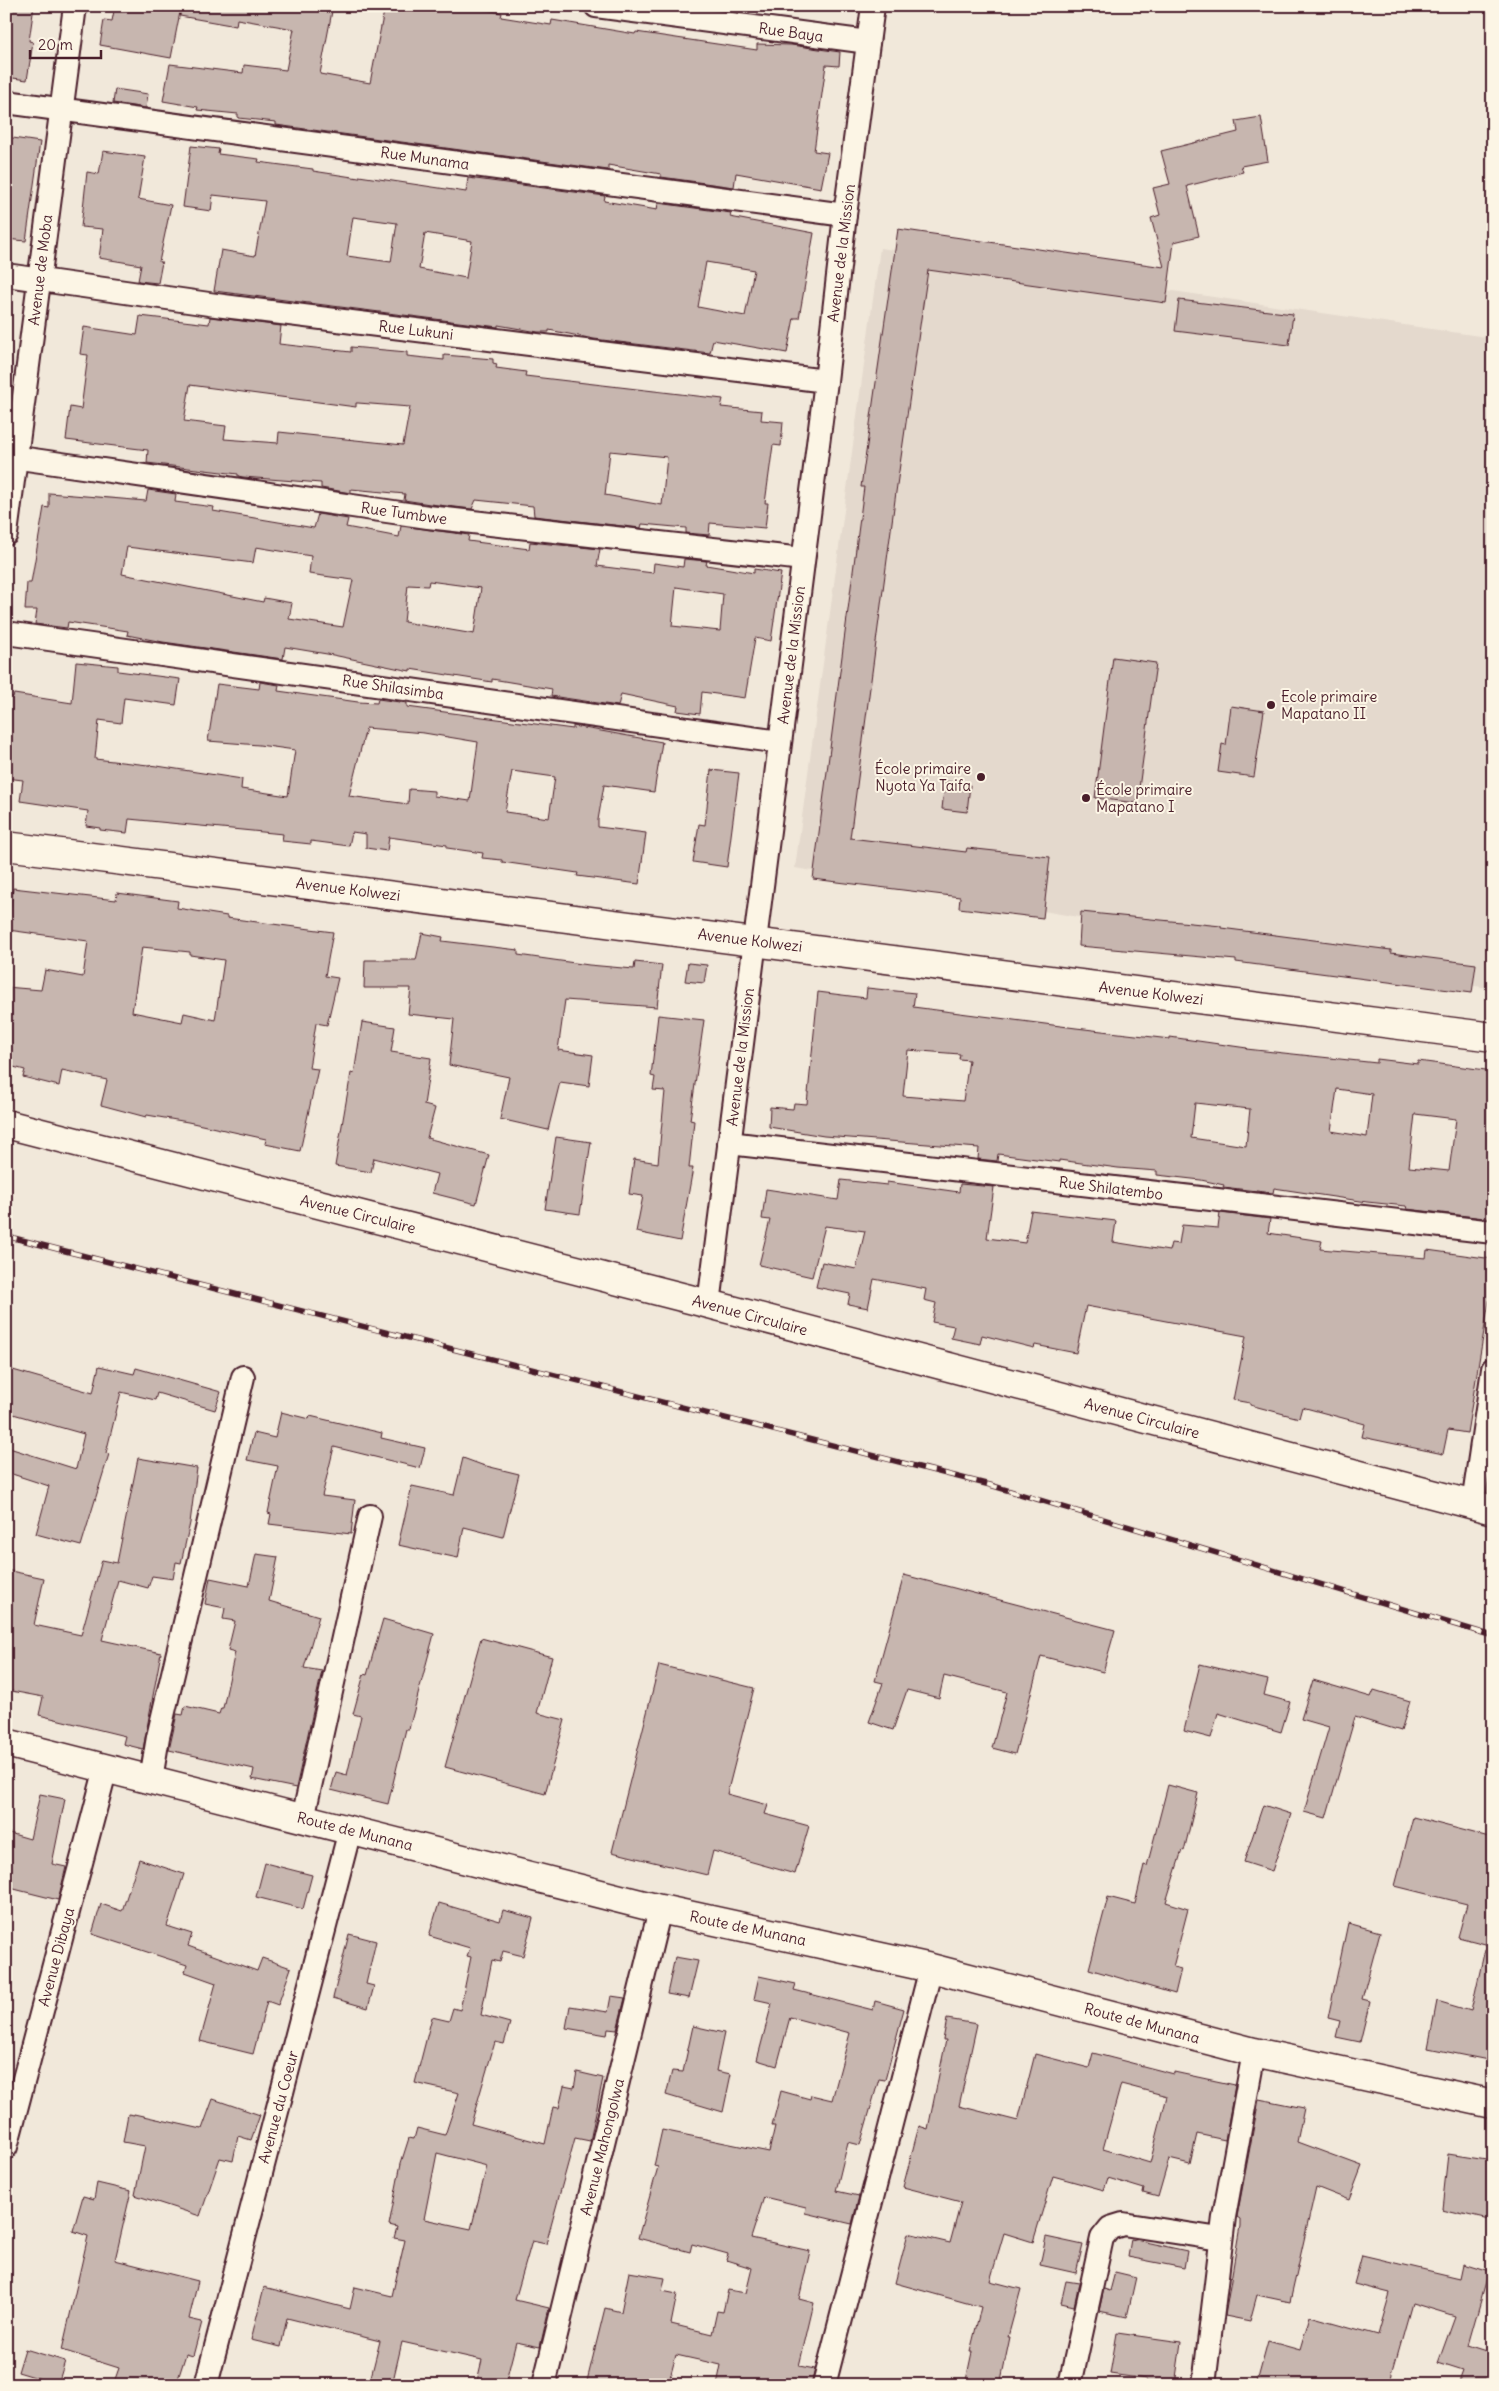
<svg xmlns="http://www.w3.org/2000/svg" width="1499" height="2391" font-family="Delius,sans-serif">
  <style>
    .built { fill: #e4d9cd }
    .building { fill: #c7b6af; stroke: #4a1f2b; fill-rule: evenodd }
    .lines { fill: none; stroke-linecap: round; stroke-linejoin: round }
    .street-casing { stroke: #4a1f2b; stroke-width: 26 }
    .secondary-casing { stroke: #4a1f2b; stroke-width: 31 }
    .street { stroke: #fcf5e5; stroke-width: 22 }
    .secondary { stroke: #fcf5e5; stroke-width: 28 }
    .rail-casing { stroke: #4a1f2b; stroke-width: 5.5 }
    .rail { stroke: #fcf5e5; stroke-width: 4; stroke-dasharray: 11; stroke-linecap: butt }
    .poi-dot { fill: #4a1f2b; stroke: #fcf5e5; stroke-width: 2 }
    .labels { text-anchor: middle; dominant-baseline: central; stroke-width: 4; stroke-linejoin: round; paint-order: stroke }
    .street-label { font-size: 15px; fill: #4a1f2b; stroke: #fcf5e5 }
    .poi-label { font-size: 15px; fill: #4a1f2b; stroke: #fcf5e5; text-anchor: start }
  </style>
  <rect width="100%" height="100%" fill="#f1e8da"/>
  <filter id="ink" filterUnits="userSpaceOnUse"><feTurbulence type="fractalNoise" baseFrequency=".02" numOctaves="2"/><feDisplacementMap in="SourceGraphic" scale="10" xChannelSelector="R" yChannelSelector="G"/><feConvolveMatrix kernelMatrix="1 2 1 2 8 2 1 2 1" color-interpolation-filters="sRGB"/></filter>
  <g filter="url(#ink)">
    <polygon class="built" points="880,248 1493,338 1493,989 795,868"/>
    <g class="building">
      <polygon points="6,6 34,6 29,41 33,42 27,80 6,77"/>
      <polygon points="115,6 333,6 320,74 370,83 385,6 451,6 469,9 469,7 502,13 501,17 551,25 552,20 635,34 636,32 757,50 757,44 791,45 840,52 839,66 826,65 814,151 828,153 821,188 736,173 734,187 661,177 661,174 608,165 608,170 276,125 276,122 238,118 238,114 197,110 198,107 163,101 170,64 243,73 244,65 286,70 294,29 237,19 236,26 180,16 181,7 171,58 100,45 104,20 112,21"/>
      <polygon points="115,89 148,94 146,108 113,103"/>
      <polygon points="1261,117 1268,161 1241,166 1243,172 1187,186 1199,236 1174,242 1166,303 928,270 896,492 850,838 966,852 967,848 1050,857 1043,918 959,908 960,897 813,879 864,487 861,487 898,229 1164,267 1151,218 1160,215 1153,188 1170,184 1161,151 1238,132 1236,121"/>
      <polygon points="6,137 40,142 26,241 6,239"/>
      <path d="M191,146l28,3 -1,5 41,5 -1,3 55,7v2l46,7v-2l107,16 2,-14 137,18 -1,5 53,9 1,-7 73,10 -1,4 84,16 -15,85h-5l-7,35 -74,-13 -3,13 -116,-14 -45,-9v2h-11l-40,-7v2l-284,-36 7,-41 34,6 10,-55 -52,-6 -2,16 -28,-4zM353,217l44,6 -6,39 -44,-6zM425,233l47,8 -6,37 -47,-9zM706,262l48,8 -9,46 -47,-9z"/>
      <polygon points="103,151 145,157 138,199 171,205 159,262 162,262 158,283 138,281 141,265 99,258 103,229 81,227 87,172 99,174"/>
      <polygon points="1179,300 1293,314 1289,345 1175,331"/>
      <path d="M140,316l69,8 1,-7 71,9 -2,18 72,8v-5l56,5v4l37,4v-5l49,4v4l4,1 -1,4 30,4 -1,4 198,23 -2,8 41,4 -1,9 22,2 -2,24 -8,-1 -8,58h3l-3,25 -55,-5 -1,12 -23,-2v-5l-44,-4 -1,4 -107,-12 -1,-10 -57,-6 -4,9 -42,-5 -26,-4 1,-6 -54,-5v4l-30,-5v-5l-78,-6 -5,-1v-2l-91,-11 1,-13 -82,-10 4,-33 11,2 7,-54 -8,-1 4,-27 53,8zM190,385l166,22v-4h2l52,4 -7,38 -124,-13 -1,11 -54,-4 2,-13 -42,-5zM610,451l57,6 -5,48 -57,-10z"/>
      <path d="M148,490l28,4 -1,8 39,5 -1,4 101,17 4,-14 30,5 -2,8 53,10 2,-11 68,9 -1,6 61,8 1,-7 70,7 -3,17 56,7 1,-10 29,4 1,-8 23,2 -1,4 48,8v-4l27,4 -10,68 -16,-3 -10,60 -43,-6 -2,22 -23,-3 1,-5 -57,-12 -3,12 -67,-10 1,-7 -60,-10v3l-82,-13v2l-77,-16 -48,-8 -2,12 -120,-17 -36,-7 1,-4 -60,-9 -1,6 -32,-4 2,-14h-12l2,-27h4l13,-76 5,1v-15l97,8zM127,547l126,16 3,-16 55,9 -2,18 44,6 -10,47 -54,-8 3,-16 -28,-5 -1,4 -141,-28zM429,581l52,7 -7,46 -70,-12 4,-37 20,1zM676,587l47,7 -3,37 -48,-5z"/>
      <polygon points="1113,657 1156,663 1137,803 1095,798"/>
      <path d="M76,662l42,4v5l62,8 -4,26 -52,-7 -3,25 -22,-3 -4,39 62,7 85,13 -1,10 47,7 7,-46 -36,-5 -51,-4 9,-57 42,5 1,-7 19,3 -1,6 80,11 19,1 1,-4 29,4v4l166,22v-3l89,16 -8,50 -50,-7 -6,35v7l48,6 -7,51 -62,-8 1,-3 -76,-11v-2l-20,-2 1,-5 -36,-5v-3l-58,-8 -2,14 -21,-3v-14l-14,-2 -3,14 -38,-5v3l-29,-3 1,-7 -154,-15 -2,14 -27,-3v-2l-14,-2 2,-15 -68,-10 3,-21 -17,-2v-64l3,-18 4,1 1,-3 58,9zM366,728l58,5 54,9 -8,59 -36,-5v-5l-25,-2 -1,15 -59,-8zM512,771l43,6 -6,41 -44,-6z"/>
      <polygon points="1231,706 1264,711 1254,777 1218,772 1222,744 1226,745"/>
      <polygon points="711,770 739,773 727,867 693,862 699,824 705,825"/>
      <polygon points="945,781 970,785 967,812 942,809"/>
      <path d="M13,888l103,12 1,-7 61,8 -1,7 50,8v2l106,14 -8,44 13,2 -11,47 -11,-2 -7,45 9,1 -18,82 -35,-7 1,-5 -78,-17 -41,-7 -1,2 -45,-12 6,-25 -45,-10 -3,16 -36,-9 2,-7 -19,-5v-78l35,3 4,-20 38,7 5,-36 -80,-11zM142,947l48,5v3l34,5 -9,60 -31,-7 -2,9 -50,-10z"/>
      <polygon points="1081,912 1221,926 1221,928 1391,950 1391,953 1476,964 1472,993 1236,962 1236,960 1079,946"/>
      <polygon points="422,933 443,937 442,941 518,950 518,955 589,965 634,969 635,962 662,965 657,1007 565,1000 558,1050 593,1055 589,1086 560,1082 548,1130 500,1119 509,1077 449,1065 454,1019 408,1014 411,988 364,988 365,960 416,960"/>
      <polygon points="688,963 707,965 704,983 685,981"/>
      <path d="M867,988l48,5 -2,14 163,21 94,11v-2l77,11 -1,1 131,14v-4l41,5v-3l75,10v148l-86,-10 -1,-3 -39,-4 -93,-14 -1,5 -50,-6 1,-2 -23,-5 -44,-5v-4l-39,-3 -59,-8v2l-61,-8 -1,7 -19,-2 1,-11 -155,-12 -55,-9 1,-20 23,2 1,-6 13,1 11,-112 48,6zM908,1050l52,4 -1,5 10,1 -6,41 -60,-5zM1337,1089l35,5 -5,43 -36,-6zM1195,1103l55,6 -4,37 -55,-8zM1415,1114l41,5 -7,52 -40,-4z"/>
      <polygon points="658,1015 704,1020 690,1120 694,1121 689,1168 693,1168 680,1241 636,1232 643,1196 629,1194 634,1159 658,1163 665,1091 653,1090 655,1077 651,1076"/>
      <polygon points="362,1022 395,1027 391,1052 431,1058 424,1105 435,1108 427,1138 489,1155 476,1204 432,1193 437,1174 374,1158 371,1172 335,1166 351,1073 354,1074"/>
      <polygon points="556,1137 591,1142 580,1214 545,1209"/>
      <polygon points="841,1180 887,1185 887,1182 959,1192 960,1184 994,1187 987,1238 1025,1243 1031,1211 1116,1221 1113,1242 1169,1251 1171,1243 1179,1244 1182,1225 1218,1228 1220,1213 1270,1219 1268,1233 1322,1241 1320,1249 1426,1258 1427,1250 1493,1259 1493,1277 1467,1433 1448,1430 1443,1454 1362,1437 1365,1424 1302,1407 1299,1418 1250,1405 1250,1403 1233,1400 1246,1336 1086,1306 1076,1353 1035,1345 1034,1348 982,1335 980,1344 951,1338 954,1326 932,1322 936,1303 924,1300 926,1289 874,1279 868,1308 848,1304 850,1294 816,1287 822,1262 856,1269 865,1231 825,1226 812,1277 759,1265 770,1220 762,1219 766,1189 838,1200"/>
      <polygon points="99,1366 134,1374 136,1368 221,1392 215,1410 157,1393 155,1400 121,1392 106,1453 109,1454 81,1546 36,1534 49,1486 6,1472 6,1447 76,1469 84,1434 6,1412 6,1368 93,1393"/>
      <polygon points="281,1412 309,1419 310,1416 382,1433 381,1438 425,1448 420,1468 334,1447 322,1496 355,1500 351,1534 269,1524 271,1514 268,1513 278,1466 247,1460 254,1433 275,1438"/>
      <polygon points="138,1458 197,1468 190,1523 181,1563 176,1562 173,1579 152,1576 148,1588 118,1580 102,1640 161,1653 143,1749 123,1744 125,1736 39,1715 43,1697 6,1690 6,1570 44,1578 34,1625 81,1635 102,1560 117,1563"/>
      <polygon points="463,1458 482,1465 519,1474 503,1537 464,1527 458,1558 398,1545 412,1486 454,1495"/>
      <polygon points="256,1554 278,1557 269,1601 319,1616 304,1668 322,1671 296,1788 252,1779 254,1769 169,1750 177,1714 183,1715 185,1706 219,1714 221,1708 223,1708 235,1652 228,1650 235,1621 223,1619 225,1608 205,1604 210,1578 249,1586"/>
      <polygon points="904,1575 1115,1630 1103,1672 1041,1656 1015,1754 992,1748 1007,1692 944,1676 939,1698 907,1690 893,1730 869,1722 883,1683 875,1681"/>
      <polygon points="383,1619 434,1634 409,1729 406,1729 388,1804 331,1790 336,1772 347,1775 361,1716 353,1714 364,1674 367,1675"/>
      <polygon points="481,1638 552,1657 537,1713 565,1720 545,1794 445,1767"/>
      <polygon points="1200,1664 1268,1680 1264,1695 1290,1702 1281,1732 1218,1713 1211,1738 1184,1731"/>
      <polygon points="659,1665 754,1688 727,1794 768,1805 765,1814 809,1826 795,1874 713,1851 707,1875 612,1852"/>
      <polygon points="1313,1680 1371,1697 1374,1690 1410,1701 1401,1731 1355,1717 1326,1818 1304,1812 1329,1727 1301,1719"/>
      <polygon points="1168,1785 1198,1793 1184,1851 1182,1850 1166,1902 1188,1909 1173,1967 1181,1969 1175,1994 1089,1969 1108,1897 1135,1904 1144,1865 1147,1866"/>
      <polygon points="40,1794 65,1799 52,1864 66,1867 58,1900 6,1887 6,1832 30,1839"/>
      <polygon points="1263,1805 1291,1814 1272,1871 1244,1862"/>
      <polygon points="1413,1817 1493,1838 1493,1946 1458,1937 1467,1904 1395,1886"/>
      <polygon points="139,1859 184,1874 167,1926 192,1934 188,1946 257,1971 262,1958 291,1968 278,2005 267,2001 253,2054 200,2041 216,1983 185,1972 187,1965 92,1934 101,1904 122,1911"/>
      <polygon points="265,1863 312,1875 303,1909 256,1897"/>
      <path d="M439,1903l61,18 3,-11 30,8 -10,38 -20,-5 -3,11 -8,-2 -11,55 29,8 -6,21 -9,-2 -24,82 74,20 8,-37 6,1 5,-22 10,2 3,-16 26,6 -13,63 -15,-3 -29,106 -14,-3 -17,59 34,8 -9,39 -24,-5 -11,43h-29l6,-25 -80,-18 -10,43h-23l11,-44 -93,-23 -6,29 -30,-7 13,-53 86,22 5,-22 37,9 13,-56 -11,-2 3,-11 -8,-2 12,-62 8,-25 5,1 3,-11 28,7 14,-42 -44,-10 17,-66 17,4 4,-13 7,2 11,-53 -4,-1 3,-8 -41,-12zM437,2153l50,13 -16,63 -47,-10z"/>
      <polygon points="1348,1923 1380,1932 1362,1999 1370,2001 1360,2042 1336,2037 1340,2021 1328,2018"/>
      <polygon points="349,1934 376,1941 366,1984 374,1986 368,2008 333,1998"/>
      <polygon points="1485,1949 1493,1949 1493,2061 1428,2048 1437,2001 1471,2011"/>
      <polygon points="675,1957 698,1961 689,1998 667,1994"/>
      <polygon points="759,1976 796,1984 794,1990 873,2010 875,2001 904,2009 885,2080 879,2079 860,2145 848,2142 836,2191 859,2196 852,2224 805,2213 806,2207 764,2197 751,2238 810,2251 799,2299 814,2303 799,2366 815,2369 811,2385 717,2385 721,2365 676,2355 668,2385 655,2385 635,2379 633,2385 586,2385 605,2308 621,2312 629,2272 665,2278 662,2291 677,2294 671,2324 712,2334 717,2311 723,2312 728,2290 746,2293 752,2268 726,2260 728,2254 692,2244 690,2252 638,2238 658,2167 654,2166 662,2130 769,2152 775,2126 772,2126 781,2091 810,2099 811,2095 832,2100 850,2033 790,2017 777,2066 757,2060 772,2003 754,1999"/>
      <polygon points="611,1996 625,1998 617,2030 608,2029 607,2035 566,2028 570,2006 608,2012"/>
      <path d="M947,2019l30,5 -18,82 59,15 17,-67 54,14 4,-15 81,21v-2l61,13 -10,55 -28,-6 -7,30 -21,-5 -11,38 -15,-4 1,-4 -36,-11 -4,12 -51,-14 -20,66 -29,-9 -14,48 31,8 -13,48h2l-10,48h-35l7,-33h-2l11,-45 -86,-24 13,-50 42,10 11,-41 -58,-15 16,-61 9,3 18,-89h-3zM1121,2084l46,12 -17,67 -47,-14z"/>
      <polygon points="693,2026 724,2033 716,2071 731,2074 723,2112 666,2095 672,2071 683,2072"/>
      <polygon points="213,2099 260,2115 251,2140 238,2136 233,2161 220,2158 200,2216 135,2195 145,2146 123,2142 128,2114 134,2115 134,2114 202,2129"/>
      <polygon points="1259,2099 1304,2108 1297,2142 1362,2166 1349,2200 1316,2187 1290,2302 1257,2295 1250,2321 1225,2316 1240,2226 1240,2219 1237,2217"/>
      <polygon points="1448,2154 1493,2161 1493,2221 1442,2209"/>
      <polygon points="97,2183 131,2191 115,2260 198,2281 189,2319 202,2322 193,2356 186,2354 176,2385 113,2385 119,2368 62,2350 88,2236 73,2231 83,2196 94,2199"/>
      <polygon points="1046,2237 1083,2245 1076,2273 1040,2265"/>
      <polygon points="1131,2239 1187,2251 1184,2268 1128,2257"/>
      <polygon points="1362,2255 1460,2278 1463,2264 1489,2272 1468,2346 1493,2354 1493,2385 1458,2385 1463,2371 1438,2363 1455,2316 1412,2303 1389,2385 1256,2385 1268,2341 1300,2350 1310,2316 1378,2335 1390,2293 1354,2284"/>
      <polygon points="1115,2272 1136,2277 1127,2317 1099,2311 1104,2289 1110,2291"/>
      <polygon points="1066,2281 1079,2283 1074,2306 1061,2303"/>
      <polygon points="1117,2333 1181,2342 1175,2385 1145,2385 1146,2379 1110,2374"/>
      <polygon points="25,2349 65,2361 58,2384 18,2372"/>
    </g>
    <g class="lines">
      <defs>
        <g id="street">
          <polyline points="596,6 868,42"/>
          <polyline points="6,102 845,215"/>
          <polyline points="6,275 216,305 826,381"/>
          <polyline points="6,456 428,517 803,559"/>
          <polyline points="6,534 75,6"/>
          <polyline points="6,633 780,742"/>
          <polyline points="729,1143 1493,1232"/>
          <polyline points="709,1304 826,381 845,215 873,6"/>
          <polyline points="1473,1504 1493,1369"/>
          <polyline points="151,1779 158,1737 243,1377"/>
          <polyline points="303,1818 370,1516"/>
          <polyline points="6,2147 106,1768"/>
          <polyline points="206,2385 350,1830"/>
          <polyline points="544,2385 660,1909"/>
          <polyline points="824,2385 931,1968"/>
          <polyline points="1070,2385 1102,2238 1110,2228 1123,2224 1220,2239"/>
          <polyline points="1204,2385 1224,2217 1254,2052"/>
        </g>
        <g id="secondary">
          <polyline points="6,846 1493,1037"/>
          <polyline points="6,1124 709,1304 1493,1510"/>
          <polyline points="6,1743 660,1909 931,1968 1254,2052 1493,2104"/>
        </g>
      </defs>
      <use href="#street" class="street-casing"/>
      <use href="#secondary" class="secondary-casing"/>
      <use href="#street" class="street"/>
      <use href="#secondary" class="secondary"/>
      <defs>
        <polyline id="rail" points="6,1236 990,1485 1493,1636"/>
      </defs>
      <use href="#rail" class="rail-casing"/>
      <use href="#rail" class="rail"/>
    </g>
  </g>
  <g class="poi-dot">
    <circle cx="1271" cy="705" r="5"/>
    <circle cx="981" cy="777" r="5"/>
    <circle cx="1086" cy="798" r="5"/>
  </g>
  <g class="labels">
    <g class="street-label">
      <text transform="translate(791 32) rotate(8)">Rue Baya</text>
      <text transform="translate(425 158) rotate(8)">Rue Munama</text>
      <text transform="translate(841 253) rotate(-83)">Avenue de la Mission</text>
      <text transform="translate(40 270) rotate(-83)">Avenue de Moba</text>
      <text transform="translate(416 330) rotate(7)">Rue Lukuni</text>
      <text transform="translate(404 513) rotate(8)">Rue Tumbwe</text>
      <text transform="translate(791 655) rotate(-83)">Avenue de la Mission</text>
      <text transform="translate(393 687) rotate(8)">Rue Shilasimba</text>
      <text transform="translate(348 889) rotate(7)">Avenue Kolwezi</text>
      <text transform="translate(750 940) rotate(7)">Avenue Kolwezi</text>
      <text transform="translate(1151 993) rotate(7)">Avenue Kolwezi</text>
      <text transform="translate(740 1057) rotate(-83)">Avenue de la Mission</text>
      <text transform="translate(1111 1188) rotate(7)">Rue Shilatembo</text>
      <text transform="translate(358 1214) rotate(14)">Avenue Circulaire</text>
      <text transform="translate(750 1315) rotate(15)">Avenue Circulaire</text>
      <text transform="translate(1142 1418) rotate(15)">Avenue Circulaire</text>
      <text transform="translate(355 1831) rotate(14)">Route de Munana</text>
      <text transform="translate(748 1928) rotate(12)">Route de Munana</text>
      <text transform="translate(56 1957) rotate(-75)">Avenue Dibaya</text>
      <text transform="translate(1142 2023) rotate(15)">Route de Munana</text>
      <text transform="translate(278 2107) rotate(-75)">Avenue du Coeur</text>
      <text transform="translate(602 2147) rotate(-76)">Avenue Mahongolwa</text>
    </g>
    <g class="poi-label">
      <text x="1281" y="696">Ecole primaire<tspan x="1281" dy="17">Mapatano II</tspan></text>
      <text x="971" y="768" text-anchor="end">École primaire<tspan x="971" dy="17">Nyota Ya Taifa</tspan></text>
      <text x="1096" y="789">École primaire<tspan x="1096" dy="17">Mapatano I</tspan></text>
    </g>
  </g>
  <rect width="1499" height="2391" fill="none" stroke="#fcf5e5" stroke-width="25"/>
  <rect x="12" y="12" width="1474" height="2366" fill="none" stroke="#4a1f2b" stroke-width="2" filter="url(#ink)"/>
  <path d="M30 50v8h71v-8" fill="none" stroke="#4a1f2b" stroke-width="2.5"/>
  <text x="38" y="50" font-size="15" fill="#4a1f2b" stroke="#fcf5e5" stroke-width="4" paint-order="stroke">20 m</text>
</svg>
